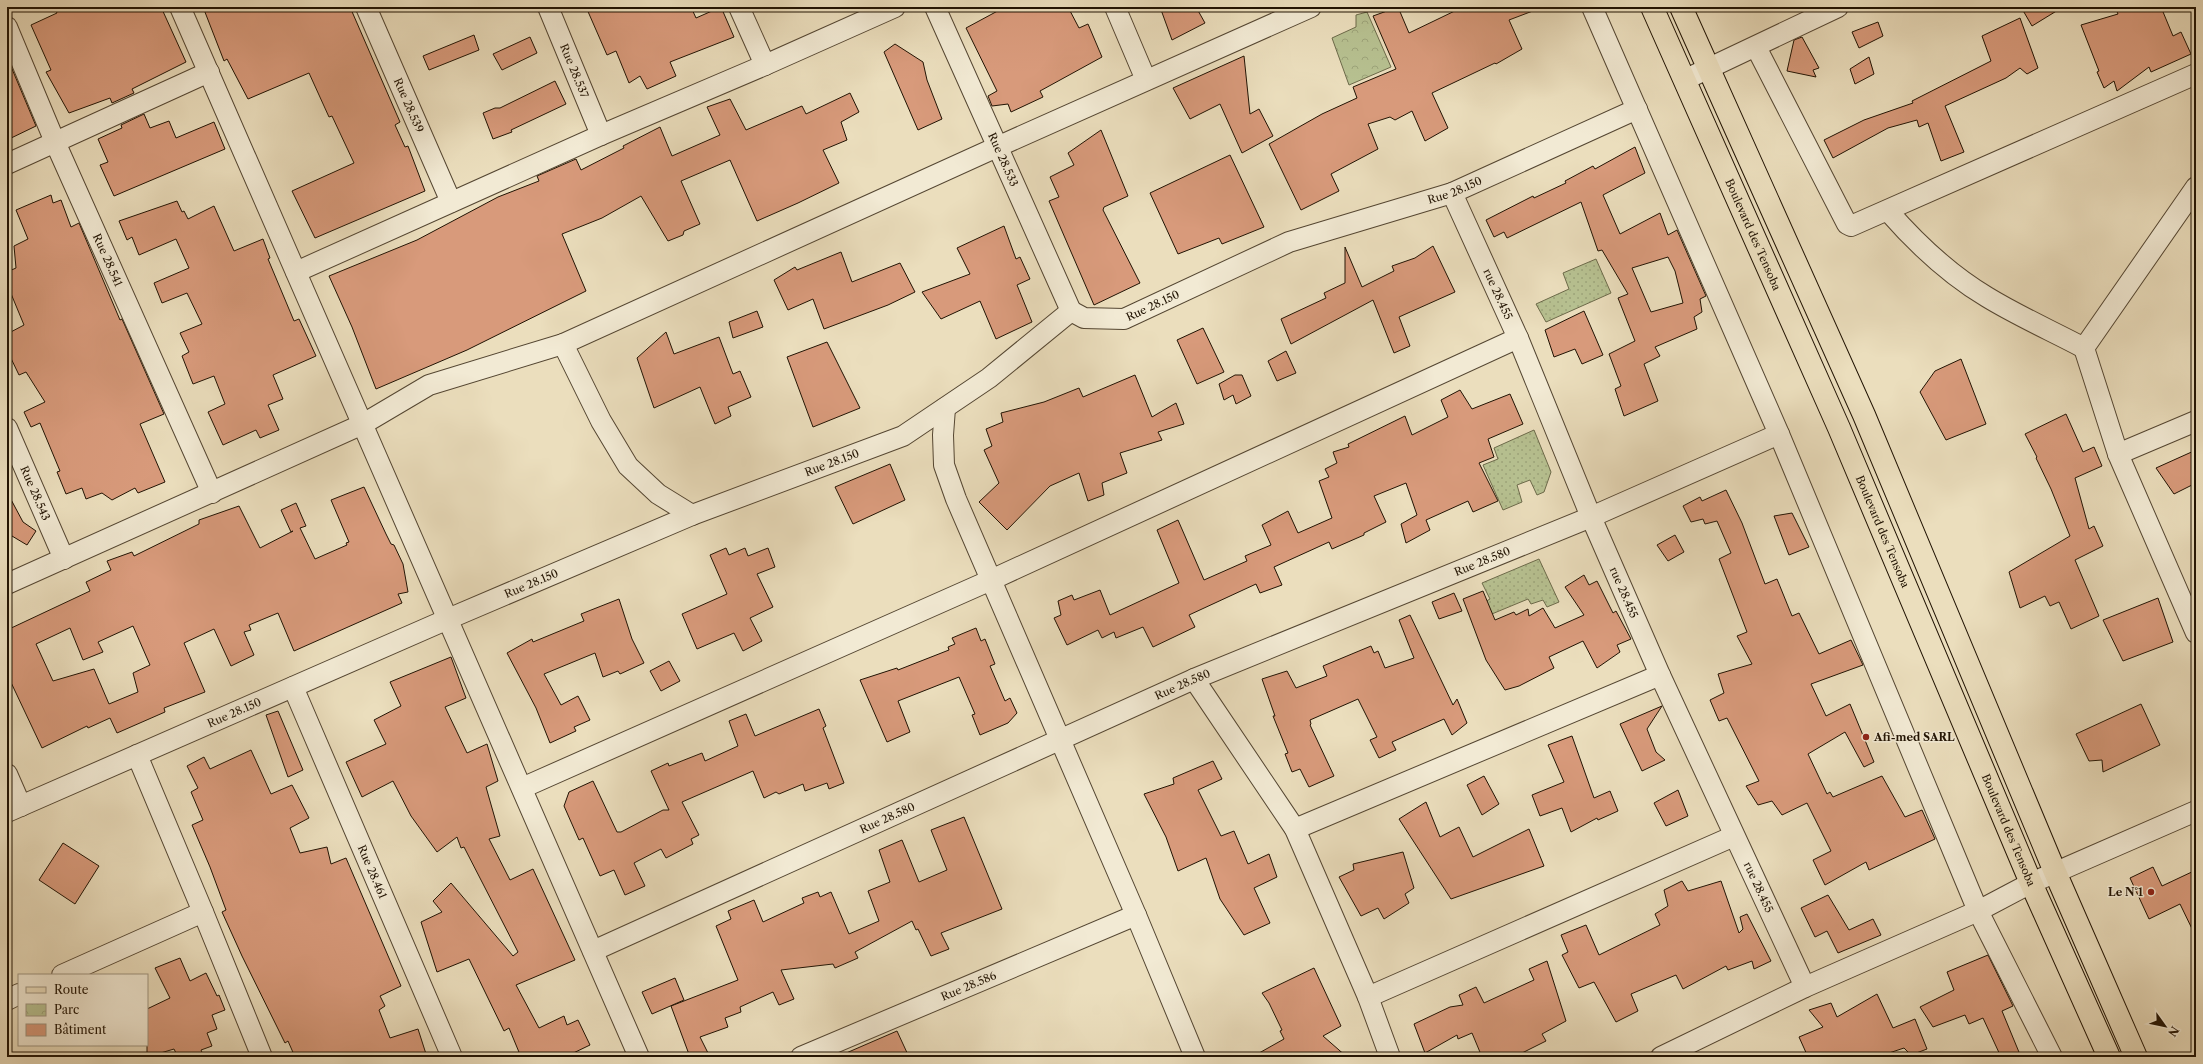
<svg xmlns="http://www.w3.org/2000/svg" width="2203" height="1064" font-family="'Libre Caslon Text',serif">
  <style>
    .grass { fill: url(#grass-dots); stroke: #6c6a4a }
    .park { fill: url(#park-crowns); stroke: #6c6a4a }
    .building { fill: #d89a7b; stroke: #211303; fill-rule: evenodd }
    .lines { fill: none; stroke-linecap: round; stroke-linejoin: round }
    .minor-casing { stroke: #544632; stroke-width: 22 }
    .major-casing { stroke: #211303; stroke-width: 24 }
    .minor { stroke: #f2ead4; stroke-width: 20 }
    .major { stroke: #ebdebd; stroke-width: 22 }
    .poi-dot { fill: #8f2418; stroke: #f2ead4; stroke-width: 1.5 }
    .labels { text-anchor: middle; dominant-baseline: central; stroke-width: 3; stroke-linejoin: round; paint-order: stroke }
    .street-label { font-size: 11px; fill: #211303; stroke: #f2ead4 }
    .poi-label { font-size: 11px; font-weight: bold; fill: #211303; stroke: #f2ead4; text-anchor: start }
  </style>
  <defs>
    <pattern id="grass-dots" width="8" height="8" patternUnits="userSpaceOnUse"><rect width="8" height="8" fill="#b7c191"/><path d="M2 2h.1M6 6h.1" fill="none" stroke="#9da57b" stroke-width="1.8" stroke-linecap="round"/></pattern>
    <pattern id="park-crowns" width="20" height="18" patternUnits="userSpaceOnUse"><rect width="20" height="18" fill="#b7c191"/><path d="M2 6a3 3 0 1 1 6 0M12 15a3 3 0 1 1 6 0" fill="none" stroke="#9da57b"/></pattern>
  </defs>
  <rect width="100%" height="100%" fill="#ebdebd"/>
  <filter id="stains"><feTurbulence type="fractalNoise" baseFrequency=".005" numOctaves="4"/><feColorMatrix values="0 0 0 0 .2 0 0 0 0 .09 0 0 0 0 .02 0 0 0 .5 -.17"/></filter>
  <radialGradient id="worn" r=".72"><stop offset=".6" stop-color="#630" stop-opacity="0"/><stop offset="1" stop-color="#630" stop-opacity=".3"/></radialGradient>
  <g class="grass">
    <polygon points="1596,259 1611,293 1546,322 1536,304 1569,289 1563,273"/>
    <polygon points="1534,430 1551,472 1544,492 1537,495 1530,480 1517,485 1522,502 1503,510 1483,465 1498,459 1494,448"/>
    <polygon points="1539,559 1559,602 1547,607 1543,600 1531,604 1528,599 1487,616 1481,604 1490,599 1482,583"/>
  </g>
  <polygon class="park" points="1367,12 1391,67 1349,85 1332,38 1356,27 1356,15"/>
  <g class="building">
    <polygon points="54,7 161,7 186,62 132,89 134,93 112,103 110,98 69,113 46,72 51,70 31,25 57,13"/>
    <polygon points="203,7 350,7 400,122 395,125 405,147 408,146 425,191 315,238 292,191 354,163 332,116 329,117 309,73 248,99 227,59 224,61"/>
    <polygon points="586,7 691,7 696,18 721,7 734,37 670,62 676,76 647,89 640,76 629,83 616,51 607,55"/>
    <polygon points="1005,7 1068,7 1079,28 1088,24 1102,57 1040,91 1043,97 1011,112 1008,104 992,106 988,96 997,91 966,28"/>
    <polygon points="1160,7 1196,7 1205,23 1172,40"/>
    <polygon points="1398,7 1409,33 1463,7 1537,7 1538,9 1509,20 1522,49 1496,64 1495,63 1432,93 1448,128 1425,141 1412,111 1395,120 1390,117 1368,124 1378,149 1331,174 1339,191 1301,210 1269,144 1322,114 1357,98 1353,87 1396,69 1373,16"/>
    <polygon points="2021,7 2063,7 2032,26"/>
    <polygon points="2115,7 2161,7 2173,36 2181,32 2191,54 2151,72 2149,67 2117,91 2114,81 2104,88 2097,72 2099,71 2081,25 2118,14"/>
    <polygon points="2020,18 2038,68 2027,74 2020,68 2006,78 1945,106 1964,152 1941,161 1928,123 1919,127 1917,120 1888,128 1833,158 1824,140 1864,120 1913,103 1912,101 1991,61 1982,36"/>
    <polygon points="1878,22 1883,36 1859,48 1852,32"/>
    <polygon points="474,35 479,50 429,70 423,56"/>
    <polygon points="530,37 537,53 502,70 493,54"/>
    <polygon points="1802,37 1819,68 1813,70 1816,77 1787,71 1794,40"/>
    <polygon points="895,44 923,62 927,80 942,119 918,130 884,52"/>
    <polygon points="1244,56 1250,114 1259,109 1273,136 1242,153 1220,104 1190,119 1173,88"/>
    <polygon points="7,57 36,126 7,140"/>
    <polygon points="1869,57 1874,74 1855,84 1850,69"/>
    <polygon points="555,81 566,104 511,130 512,132 493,139 483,113 495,108 500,108"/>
    <polygon points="850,93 859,112 841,122 847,140 823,150 839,183 798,203 757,221 730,160 681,181 700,224 684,231 683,235 668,241 641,196 602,218 562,234 586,291 467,350 376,389 352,327 329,276 417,240 498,197 539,181 537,176 576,159 581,170 624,148 623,146 660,127 672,156 720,135 707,107 730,99 746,130 802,106 806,114"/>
    <polygon points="144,114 150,128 169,121 176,138 214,122 225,149 114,196 100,165 108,162 98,139 122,128 121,125"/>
    <polygon points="1101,130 1128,196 1104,207 1103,210 1140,283 1094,305 1049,201 1059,197 1050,177 1074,165 1068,153"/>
    <path d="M1635,147l10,26 -42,22 17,39 40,-21 8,22 9,-5 29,66 -6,3 2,13 -8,5 3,12 -42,18 5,9 -16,8 14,37 -34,15 -9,-27 6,-3 -12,-32 26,-13 -17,-43 10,-4 -26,-44 -4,1 -17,-49 -74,36 -3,-6 -10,5 -8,-17 47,-24 1,2 32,-15 -1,-2 28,-15 2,3zM1668,257l7,14 8,32 -32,9 -19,-44z"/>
    <polygon points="1230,155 1264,227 1222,244 1219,238 1178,254 1150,193"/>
    <polygon points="51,195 53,203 61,200 71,227 79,223 120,320 122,319 164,414 140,424 165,482 138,493 135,488 112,500 102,493 86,499 82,488 66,494 57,472 60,471 40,423 31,427 24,412 45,402 26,372 19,375 7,350 7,334 24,325 7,284 7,272 16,268 14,246 28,239 16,210"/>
    <polygon points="177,201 182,212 184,211 188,219 214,206 234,251 263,239 270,258 268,259 294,321 299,319 316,356 273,375 283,399 268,405 279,430 260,438 256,430 223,445 208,412 225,404 214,376 193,384 182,356 189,352 180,333 202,324 187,293 162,303 154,283 189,268 176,239 139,255 132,237 127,240 119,221"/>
    <polygon points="1004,226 1016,259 1020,257 1030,279 1017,285 1032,322 996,339 980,301 941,319 922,292 970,274 957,248"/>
    <polygon points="1433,246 1455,292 1399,317 1410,346 1394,353 1373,300 1291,344 1281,319 1326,298 1324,293 1345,283 1345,247 1362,287 1394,271 1392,266 1415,258"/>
    <polygon points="841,252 852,282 900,263 915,292 888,305 824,329 813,299 788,310 774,280 795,267 797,270"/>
    <polygon points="757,311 763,327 733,338 729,322"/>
    <polygon points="1584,311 1603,355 1582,364 1575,349 1554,357 1545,330"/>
    <polygon points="1203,328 1224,372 1197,384 1177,340"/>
    <polygon points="666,332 674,354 719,337 733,374 740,371 751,397 728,407 731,416 715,424 700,387 654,408 637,358"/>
    <polygon points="827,342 860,408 813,427 787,357"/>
    <polygon points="1286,351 1296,373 1277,381 1268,361"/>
    <polygon points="1961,359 1986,424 1946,440 1920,392 1935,371"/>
    <polygon points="1135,375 1152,417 1176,403 1184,424 1158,432 1162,440 1120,453 1127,473 1102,483 1104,495 1088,501 1079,473 1050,486 1007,530 979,502 999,483 984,450 992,446 986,429 1003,422 1001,413 1044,402 1079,388 1083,397"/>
    <polygon points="1235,375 1242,375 1251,396 1236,404 1233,395 1224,400 1219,384"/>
    <polygon points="1460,390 1472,409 1510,394 1523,424 1488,439 1494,457 1479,463 1498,501 1473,512 1468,501 1426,520 1430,530 1406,543 1401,524 1417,515 1406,483 1374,496 1386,522 1364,533 1364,535 1332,549 1329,542 1274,567 1282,585 1260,593 1256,584 1189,615 1195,627 1153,647 1143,627 1116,638 1114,632 1102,638 1098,630 1067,645 1054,618 1061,615 1058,601 1072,595 1074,600 1100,590 1110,615 1179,583 1157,530 1178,520 1204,580 1247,561 1245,556 1271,545 1262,525 1288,511 1298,533 1332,518 1319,481 1329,477 1325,469 1337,463 1333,452 1349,447 1348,444 1405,416 1412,435 1448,417 1441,400"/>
    <polygon points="2066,414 2083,452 2094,447 2102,466 2075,478 2089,529 2094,526 2103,546 2075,560 2099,616 2071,629 2059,602 2050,606 2045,596 2020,608 2009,572 2070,536 2051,489 2036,458 2037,457 2025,434"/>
    <polygon points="2196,450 2196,483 2174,494 2156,468"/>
    <polygon points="890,464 905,500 853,524 835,487"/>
    <path d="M364,487l22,47 5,10 3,1 9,19 5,28 -10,2 4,9 -108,48 -16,-38 -29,12 2,5 -7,2 10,23 -23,11 -17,-37 -30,14 21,49 -41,16 1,4 -48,21 -7,-15 -22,10 -1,-2 -45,22 -35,-74v-44l83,-39 -4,-9 25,-12 -4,-9 25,-9 2,4 65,-32v-4l40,-14 21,42 33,-17 -2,1 -10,-22 15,-7 10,23 -6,2 15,31 32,-14 -1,-2 3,-1 -18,-42zM133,626l17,39 -17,8 5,19 -29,12 -15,-35 -41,12 -17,-37 34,-16 13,32 20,-8 -5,-10z"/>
    <polygon points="1726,490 1742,523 1765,584 1777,579 1792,616 1799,613 1819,654 1851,640 1863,665 1811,684 1826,716 1850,704 1874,762 1864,767 1845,732 1808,754 1827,794 1830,792 1833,797 1882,776 1905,817 1922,810 1935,839 1869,870 1866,862 1825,885 1813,860 1831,851 1807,803 1782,815 1772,801 1758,805 1746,786 1759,781 1727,718 1719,721 1710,700 1724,693 1718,674 1752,664 1737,636 1747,632 1719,559 1731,553 1717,521 1705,524 1703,519 1691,522 1683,506 1700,497 1702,501"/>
    <polygon points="7,492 23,522 36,531 27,545 7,533"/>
    <polygon points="1792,513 1809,547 1789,555 1774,516"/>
    <polygon points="1675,535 1684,552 1668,561 1657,545"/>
    <polygon points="726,548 729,555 745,548 748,556 768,548 775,567 757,574 773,607 750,618 762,641 743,651 734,633 697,649 682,614 727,594 710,555"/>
    <polygon points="1584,575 1589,585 1597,581 1613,613 1616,611 1631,639 1617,645 1620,652 1597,668 1583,641 1549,657 1554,668 1519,686 1505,690 1486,660 1463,599 1483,591 1495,620 1514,612 1516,615 1528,609 1529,616 1543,608 1555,628 1584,615 1565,587"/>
    <polygon points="1454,593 1462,611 1439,619 1432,602"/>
    <polygon points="2158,598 2173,642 2123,661 2103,620"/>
    <polygon points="619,599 632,639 644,663 620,674 618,671 603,677 595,653 544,674 561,705 578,696 590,720 574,727 576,731 550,743 536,708 507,653 532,639 533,642 584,621 581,614"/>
    <polygon points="1410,615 1453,705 1457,699 1467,723 1452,735 1444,719 1392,742 1396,750 1379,758 1370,740 1377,737 1358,699 1310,720 1311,724 1310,725 1334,776 1309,787 1300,769 1292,772 1285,754 1288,753 1273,716 1275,716 1262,679 1287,671 1296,688 1327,676 1323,666 1371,646 1374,653 1378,651 1385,668 1414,658 1399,620"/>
    <polygon points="976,628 981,641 985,639 995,664 990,666 1005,701 1010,698 1017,713 1008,723 980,735 972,715 975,714 959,677 898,701 910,732 887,742 860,680 897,668 898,670 949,650 948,647 955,644 952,638"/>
    <polygon points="451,657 466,698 445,707 467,753 487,744 498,781 486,787 500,836 489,839 510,880 533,869 575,960 516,985 539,1028 564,1016 567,1025 578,1020 590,1045 565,1057 521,1057 509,1028 504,1031 469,959 437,972 421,922 442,912 433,901 451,883 513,956 518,952 464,847 461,848 457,837 437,852 411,816 393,781 362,797 346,762 386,744 374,720 401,706 390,682"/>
    <polygon points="669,661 680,681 661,691 650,671"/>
    <polygon points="2141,704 2160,745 2103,772 2102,760 2089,761 2076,734"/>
    <polygon points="1662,706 1647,729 1656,752 1665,760 1642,771 1620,724"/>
    <polygon points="819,709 826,726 823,728 844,783 829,789 827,783 805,791 803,784 779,794 776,792 764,798 753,771 682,802 699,835 691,839 693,844 666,858 661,849 634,863 645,886 625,895 614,870 600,876 583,838 579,840 564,806 569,792 593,781 617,832 621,832 663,810 669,810 651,771 668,763 669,766 702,753 705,761 738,746 729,721 746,714 755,736"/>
    <polygon points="278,711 303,770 288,777 266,715"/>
    <polygon points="1572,736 1594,798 1610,791 1618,811 1598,820 1597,818 1571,832 1562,808 1540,816 1532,795 1564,782 1548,745"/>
    <polygon points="251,750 271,794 292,785 309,818 290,828 300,853 327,847 331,864 346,858 401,986 380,996 385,1006 379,1010 390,1038 418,1029 427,1057 295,1057 288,1041 285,1043 242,956 222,912 226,910 210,867 192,825 203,820 191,792 198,788 187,766 204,757 210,769"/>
    <polygon points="1213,761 1222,779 1198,790 1221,836 1234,831 1248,864 1269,854 1277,877 1254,888 1270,923 1244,935 1220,899 1206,858 1178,871 1166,837 1144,794 1174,784 1173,778"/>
    <polygon points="1484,776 1499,804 1482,815 1467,785"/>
    <polygon points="1678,790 1688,816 1666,826 1654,803"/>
    <polygon points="1426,802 1440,837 1459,827 1473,857 1529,829 1544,866 1451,899 1399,819"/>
    <polygon points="964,817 1002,909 941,933 949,949 931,956 918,929 916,930 912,921 855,952 858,958 835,968 833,964 781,970 794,999 779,1005 773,992 740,1007 741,1012 725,1018 728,1027 700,1037 710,1057 690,1057 671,1006 738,980 716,926 731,919 728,911 754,900 763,922 804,903 802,898 818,892 820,897 831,892 849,934 879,921 868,891 890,882 879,850 902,840 919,882 947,870 931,830"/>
    <polygon points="63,843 99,866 75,904 39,880"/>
    <polygon points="1403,852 1414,888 1405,894 1409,903 1384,919 1378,908 1361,916 1339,877 1354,870 1353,864"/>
    <polygon points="2153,867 2162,886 2196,870 2196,937 2180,904 2149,919 2130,878"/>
    <polygon points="1682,881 1688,891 1721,881 1739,933 1743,929 1740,917 1747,914 1771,961 1754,969 1752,961 1728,970 1726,966 1683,989 1676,975 1631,994 1638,1011 1616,1022 1594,982 1579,988 1562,955 1568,952 1561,935 1586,925 1599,955 1660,925 1655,914 1668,906 1664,890"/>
    <polygon points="1828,895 1849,930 1873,919 1881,935 1838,953 1827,931 1815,937 1801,908"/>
    <polygon points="1988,955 2013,1006 2002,1011 2021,1057 2001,1057 1983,1018 1969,1024 1965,1015 1933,1027 1920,1007 1954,990 1947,972"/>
    <polygon points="180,958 190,981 206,973 217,996 219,995 225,1010 212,1015 217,1029 207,1033 212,1046 201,1050 204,1057 178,1057 174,1049 147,1057 147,1009 170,998 155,968"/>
    <polygon points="1547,961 1566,1021 1542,1034 1546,1041 1514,1057 1482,1057 1472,1033 1458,1039 1457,1035 1425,1053 1414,1024 1450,1007 1463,1005 1459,995 1476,987 1484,1003 1534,980 1529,969"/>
    <polygon points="1314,968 1341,1026 1323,1036 1347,1057 1252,1057 1284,1039 1280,1031 1282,1030 1269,1003 1262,993"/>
    <polygon points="675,978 684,1000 652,1014 642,992"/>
    <polygon points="1877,994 1893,1028 1915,1019 1927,1049 1911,1055 1904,1048 1877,1057 1808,1057 1799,1037 1823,1027 1809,1010 1831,1003 1837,1017"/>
    <polygon points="897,1031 909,1057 837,1057"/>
  </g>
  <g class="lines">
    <defs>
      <g id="minor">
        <polyline points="180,7 639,1057"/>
        <path id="s1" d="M366,7l85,195"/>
        <path id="s2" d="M548,7l53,128"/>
        <polyline points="739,7 765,65"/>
        <path id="s3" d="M935,7l136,304"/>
        <polyline points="1115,7 1146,80"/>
        <polyline points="1592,7 1779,434 1978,911 2052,1057"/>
        <path id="s4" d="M7,27l48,115 157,351"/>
        <polyline points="1756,47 1847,224 1851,226 2196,74"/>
        <polyline points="1684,80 1838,7"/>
        <polyline points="7,164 209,72"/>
        <path id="s5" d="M1452,193l66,145 73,179 69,158 145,312"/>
        <path d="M1888,211c28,32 62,64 99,86 31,19 65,34 97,51l112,-161"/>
        <polyline points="296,272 601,135 765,65 895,7"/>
        <polyline points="563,344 601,421 628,466 658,494 692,515"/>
        <polyline points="2084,348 2118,454 2196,633"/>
        <polyline points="945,408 943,435 944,465 956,499 1136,915 1195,1057"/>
        <path id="s6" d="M7,428l57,131"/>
        <polyline points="2118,454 2196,421"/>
        <polyline points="7,584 363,424 429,385 563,344 997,147 1311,7"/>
        <polyline points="1194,679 1295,829 1368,997 1390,1057"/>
        <path id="s7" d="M293,687l159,370"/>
        <polyline points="137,755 203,912 262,1057"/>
        <polyline points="7,774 21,806"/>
        <polyline points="522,788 991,580 1518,338"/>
        <path id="s8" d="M7,812l441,-193 244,-104 211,-79 86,-58 82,-67 13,7 40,1 165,-77 163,-49 185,-84"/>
        <polyline points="1295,829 1660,675"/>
        <path id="s9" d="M593,951l601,-272 397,-162 188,-83"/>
        <polyline points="62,975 203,912"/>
        <polyline points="1368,997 1734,836"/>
        <polyline points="7,1000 19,994"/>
        <path id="s10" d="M801,1057l335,-142"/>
        <polyline points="1661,1057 1805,987 1978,911 2031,883 2196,811"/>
      </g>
      <g id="major">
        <path id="s11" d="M1652,7l187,421 192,455 78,174"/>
        <polyline points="1681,7 1864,415 2055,872 2136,1057"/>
      </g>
    </defs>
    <use href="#minor" class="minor-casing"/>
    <use href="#major" class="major-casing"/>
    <use href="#minor" class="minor"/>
    <use href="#major" class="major"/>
  </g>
  <g class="poi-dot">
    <circle cx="1866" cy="737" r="4"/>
    <circle cx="2151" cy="892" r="4"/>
  </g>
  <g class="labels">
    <g class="street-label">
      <text stroke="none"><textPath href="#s2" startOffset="69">Rue 28.537</textPath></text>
      <text stroke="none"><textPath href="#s1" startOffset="107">Rue 28.539</textPath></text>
      <text stroke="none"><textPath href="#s3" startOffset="167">Rue 28.533</textPath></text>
      <text stroke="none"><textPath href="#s8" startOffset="1592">Rue 28.150</textPath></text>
      <text stroke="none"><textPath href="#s11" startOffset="249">Boulevard des Tensoba</textPath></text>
      <text stroke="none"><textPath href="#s4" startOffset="254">Rue 28.541</textPath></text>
      <text stroke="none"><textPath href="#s5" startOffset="111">rue 28.455</textPath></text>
      <text stroke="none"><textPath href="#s8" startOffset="1268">Rue 28.150</textPath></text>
      <text stroke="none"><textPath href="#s8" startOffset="896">Rue 28.150</textPath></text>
      <text stroke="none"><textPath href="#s6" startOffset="71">Rue 28.543</textPath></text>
      <text stroke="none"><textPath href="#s11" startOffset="573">Boulevard des Tensoba</textPath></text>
      <text stroke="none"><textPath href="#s9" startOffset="971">Rue 28.580</textPath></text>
      <text stroke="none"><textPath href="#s8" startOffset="572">Rue 28.150</textPath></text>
      <text stroke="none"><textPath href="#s5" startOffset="435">rue 28.455</textPath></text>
      <text stroke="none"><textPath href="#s9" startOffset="647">Rue 28.580</textPath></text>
      <text stroke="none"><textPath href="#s8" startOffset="248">Rue 28.150</textPath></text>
      <text stroke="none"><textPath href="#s9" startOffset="323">Rue 28.580</textPath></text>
      <text stroke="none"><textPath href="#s11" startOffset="897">Boulevard des Tensoba</textPath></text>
      <text stroke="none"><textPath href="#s7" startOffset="201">Rue 28.461</textPath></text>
      <text stroke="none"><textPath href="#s5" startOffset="759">rue 28.455</textPath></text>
      <text stroke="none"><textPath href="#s10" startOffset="182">Rue 28.586</textPath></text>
    </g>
    <g class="poi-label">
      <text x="1874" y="737">Afi-med SARL</text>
      <text x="2143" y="892" text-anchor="end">Le N°1</text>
    </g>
  </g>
  <rect width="2203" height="1064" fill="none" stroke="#ebdebd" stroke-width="24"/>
  <rect x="8" y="8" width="2187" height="1048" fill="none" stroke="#211303" stroke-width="2"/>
  <rect x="12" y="12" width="2179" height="1040" fill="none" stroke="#211303"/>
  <rect x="18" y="974" width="130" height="72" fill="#f2ead4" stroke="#9e9480"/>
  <rect x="26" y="987" width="20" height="6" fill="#ebdebd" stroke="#9e9480"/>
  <text x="54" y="994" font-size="12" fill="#211303">Route</text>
  <rect x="26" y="1004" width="20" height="12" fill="url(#park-crowns)" stroke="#9e9480"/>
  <text x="54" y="1014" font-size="12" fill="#211303">Parc</text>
  <rect x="26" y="1024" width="20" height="12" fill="#d89a7b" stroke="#9e9480"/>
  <text x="54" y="1034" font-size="12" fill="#211303">Bâtiment</text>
  <g transform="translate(2165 1026) rotate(123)" stroke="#f2ead4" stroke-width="3" paint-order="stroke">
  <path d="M0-3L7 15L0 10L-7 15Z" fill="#211303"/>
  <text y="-6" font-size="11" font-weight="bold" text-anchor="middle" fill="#211303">N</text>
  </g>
  <rect width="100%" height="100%" filter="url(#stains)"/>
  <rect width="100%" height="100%" fill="url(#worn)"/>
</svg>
